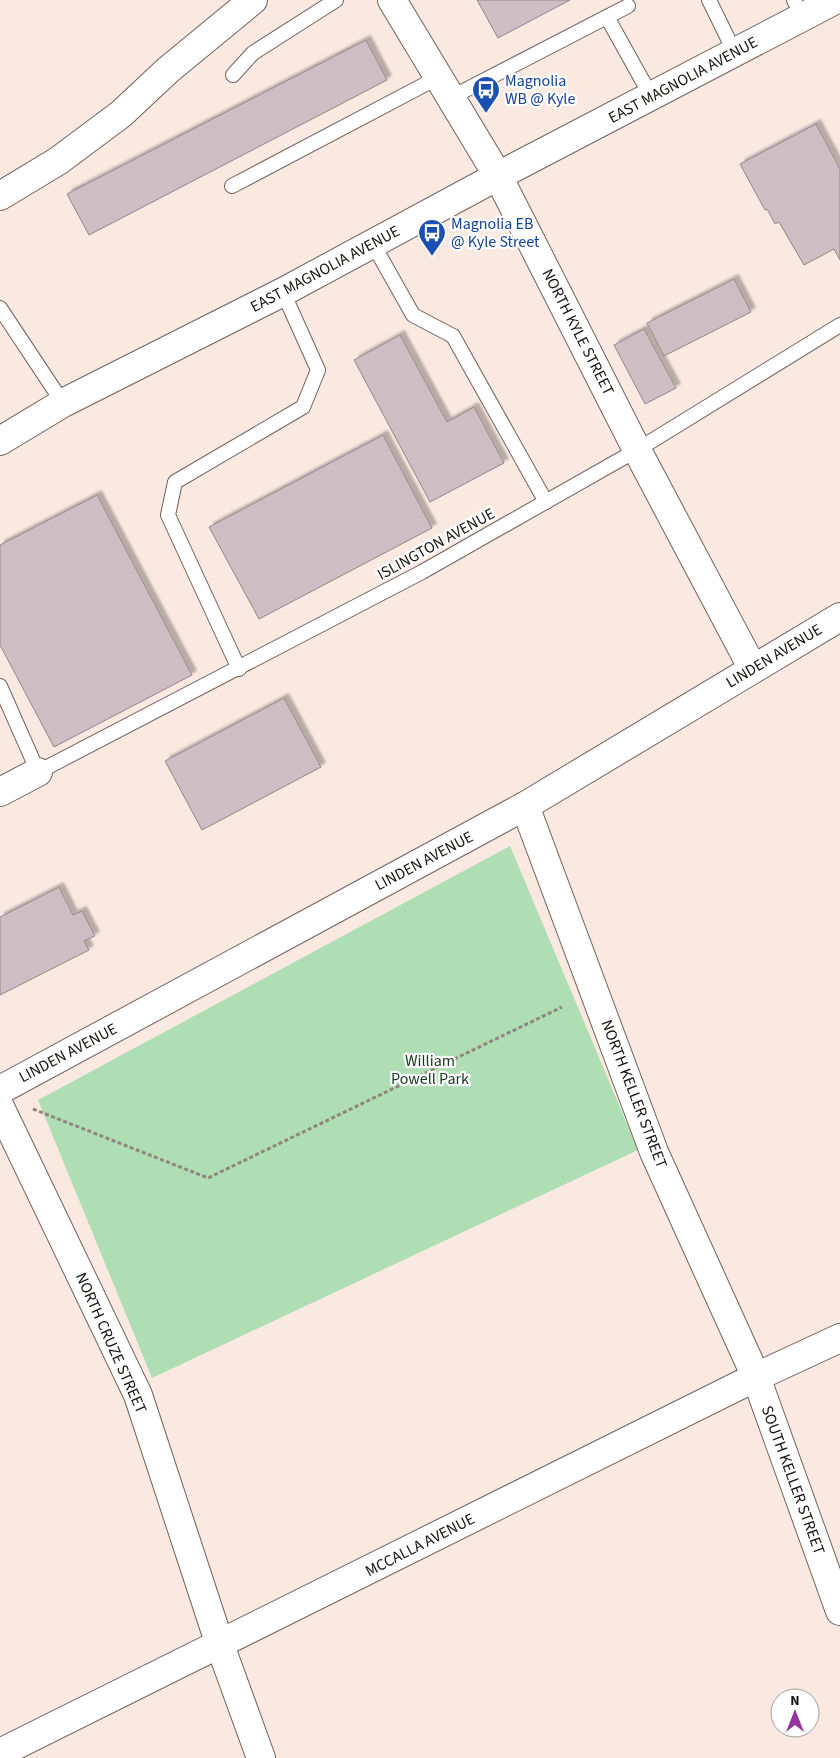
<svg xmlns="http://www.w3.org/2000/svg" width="840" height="1758" font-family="'Source Sans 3',sans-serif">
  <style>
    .green { fill: #afdeb4 }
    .building { fill: #cebec4; stroke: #94858b; filter: url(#shadow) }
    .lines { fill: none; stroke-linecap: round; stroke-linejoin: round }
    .lane-casing { stroke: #70625c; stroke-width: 16 }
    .street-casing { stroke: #70625c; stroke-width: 30 }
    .primary-casing { stroke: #70625c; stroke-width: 30 }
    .path { stroke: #90857f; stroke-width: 3; stroke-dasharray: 4 2.5; stroke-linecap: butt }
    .lane { stroke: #fff; stroke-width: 14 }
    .street { stroke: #fff; stroke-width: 28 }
    .primary { stroke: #fff; stroke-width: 28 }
    .labels { text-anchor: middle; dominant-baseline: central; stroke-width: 4.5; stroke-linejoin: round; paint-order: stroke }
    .street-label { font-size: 16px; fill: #17120f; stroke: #fff }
    .transit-label { font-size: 16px; fill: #164399; stroke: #fff; text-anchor: start }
    .park-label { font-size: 16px; fill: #17391d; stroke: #fff }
  </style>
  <defs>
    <filter id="shadow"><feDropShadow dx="4.5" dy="-4.5" stdDeviation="1" flood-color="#0004"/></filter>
  </defs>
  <rect width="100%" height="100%" fill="#fae9e1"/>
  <polygon class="green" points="510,846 638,1150 152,1378 38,1100"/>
  <g class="building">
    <polygon points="477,0 570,0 498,38"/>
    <polygon points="366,40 387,80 89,235 67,194"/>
    <polygon points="816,124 840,169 840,260 834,249 804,265 779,222 775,224 767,209 765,210 740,164"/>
    <polygon points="734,279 751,312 664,356 647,323"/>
    <polygon points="644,329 676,388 645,404 614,345"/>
    <polygon points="400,335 447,422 474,407 504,463 430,502 354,360"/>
    <polygon points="383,435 432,528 259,619 209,527"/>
    <polygon points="97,495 192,675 54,747 0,645 0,545"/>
    <polygon points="284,698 321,767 202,830 165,761"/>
    <polygon points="59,887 73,915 82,911 95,936 84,941 89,950 0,995 0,917"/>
  </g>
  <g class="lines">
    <defs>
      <g id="lane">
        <polyline points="709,0 735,53"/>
        <polyline points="794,0 802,17"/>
        <polyline points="607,17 651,96"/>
        <polyline points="233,75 253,53 336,0"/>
        <polyline points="452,97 628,6"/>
        <polyline points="232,186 439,77"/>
        <polyline points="373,244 413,315 453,336 546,502"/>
        <polyline points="0,308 63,403"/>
        <polyline points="239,669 168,515 175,482 303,407 318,370 283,292"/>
        <polyline points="0,686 38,772 422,572 637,450 840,325"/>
      </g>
      <g id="street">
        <polyline points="392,0 498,176 637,450 753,669"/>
        <polyline points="0,196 58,161 121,114 168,70 253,0"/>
        <polyline points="0,792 38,772"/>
        <polyline points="525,806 654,1152 756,1377 840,1611"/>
        <polyline points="0,1090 525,806 840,617"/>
        <polyline points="0,1107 138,1395 220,1645 261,1758"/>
        <polyline points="0,1753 756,1377 840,1338"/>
      </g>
      <polyline id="primary" points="0,441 63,403 283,292 498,176 835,0"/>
    </defs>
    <use href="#lane" class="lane-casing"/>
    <use href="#street" class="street-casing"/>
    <use href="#primary" class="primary-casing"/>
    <polyline class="path" points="33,1109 208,1178 562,1007"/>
    <use href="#lane" class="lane"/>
    <use href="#street" class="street"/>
    <use href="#primary" class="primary"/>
  </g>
  <defs>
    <symbol id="bus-pin" viewBox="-11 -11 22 30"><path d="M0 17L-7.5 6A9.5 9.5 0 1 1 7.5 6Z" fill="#1a4fb4" stroke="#fff"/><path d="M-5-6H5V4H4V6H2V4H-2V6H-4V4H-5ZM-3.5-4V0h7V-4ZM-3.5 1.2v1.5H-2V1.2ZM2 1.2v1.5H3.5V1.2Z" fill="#fff"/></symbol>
  </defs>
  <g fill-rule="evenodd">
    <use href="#bus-pin" x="470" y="74" width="32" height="43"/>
    <use href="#bus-pin" x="416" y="217" width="32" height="43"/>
  </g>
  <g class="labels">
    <g class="street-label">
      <text transform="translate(683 80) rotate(-28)">EAST MAGNOLIA AVENUE</text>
      <text transform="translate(325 269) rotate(-28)">EAST MAGNOLIA AVENUE</text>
      <text transform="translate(578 332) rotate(63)">NORTH KYLE STREET</text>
      <text transform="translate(436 544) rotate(-29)">ISLINGTON AVENUE</text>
      <text transform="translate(774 656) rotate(-31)">LINDEN AVENUE</text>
      <text transform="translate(424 861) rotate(-28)">LINDEN AVENUE</text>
      <text transform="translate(68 1053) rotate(-28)">LINDEN AVENUE</text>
      <text transform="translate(634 1094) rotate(69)">NORTH KELLER STREET</text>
      <text transform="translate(111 1343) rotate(66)">NORTH CRUZE STREET</text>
      <text transform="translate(793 1480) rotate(70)">SOUTH KELLER STREET</text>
      <text transform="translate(420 1545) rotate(-27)">MCCALLA AVENUE</text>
    </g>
    <g class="transit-label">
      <text x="505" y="81">Magnolia<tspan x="505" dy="18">WB @ Kyle</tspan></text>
      <text x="451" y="224">Magnolia EB<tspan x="451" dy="18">@ Kyle Street</tspan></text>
    </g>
    <g class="park-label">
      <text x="430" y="1061">William<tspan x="430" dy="18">Powell Park</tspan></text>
    </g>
  </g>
  <g transform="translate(795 1713)"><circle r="24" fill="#ffffff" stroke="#a2a09f"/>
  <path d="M0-4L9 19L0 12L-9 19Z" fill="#93339c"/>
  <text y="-8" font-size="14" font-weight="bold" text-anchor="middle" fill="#17120f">N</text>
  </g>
</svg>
